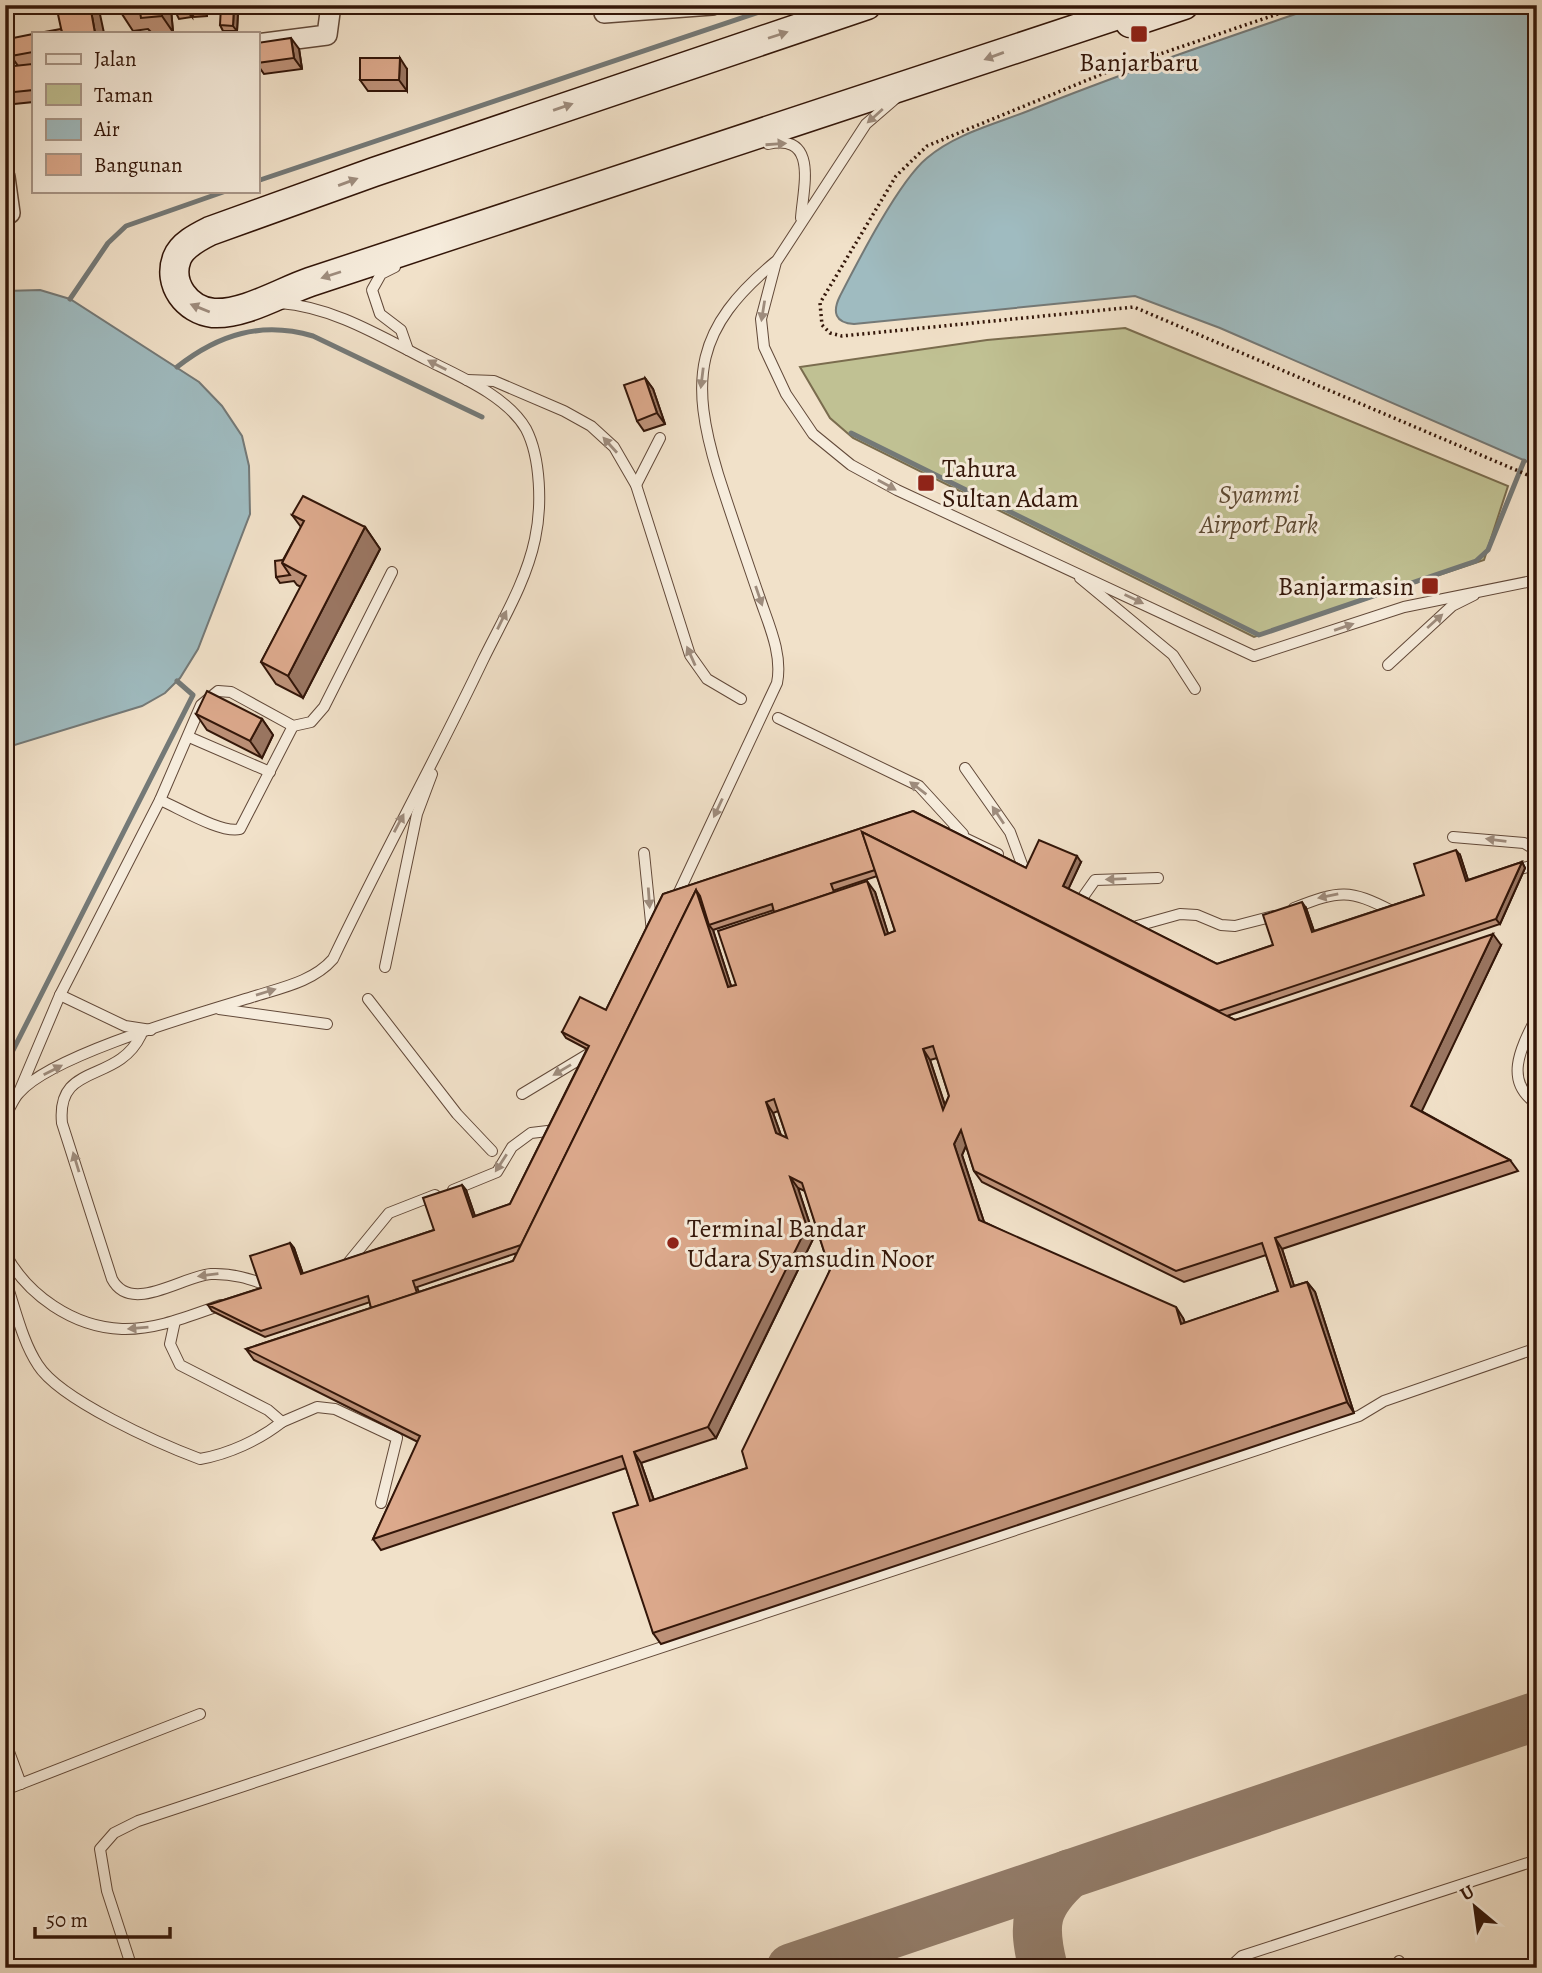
<svg xmlns="http://www.w3.org/2000/svg" width="1542" height="1973" font-family="Alegreya,serif">
  <style>
    .green { fill: #c0c193; stroke: #7a6c4e; stroke-width: 2 }
    .water { fill: #9fbbc0; stroke: #747977; stroke-width: 2 }
    .lines { fill: none; stroke-linecap: round; stroke-linejoin: round }
    .stream { stroke: #747977; stroke-width: 5 }
    .taxiway { stroke: #927c69; stroke-width: 49 }
    .lane-casing { stroke: #624939; stroke-width: 12 }
    .street-casing { stroke: #624939; stroke-width: 22 }
    .secondary-casing { stroke: #331609; stroke-width: 31 }
    .path { stroke: #331609; stroke-width: 3.5; stroke-dasharray: 2 3.5; stroke-linecap: butt }
    .lane { stroke: #f6ecdc; stroke-width: 10 }
    .street { stroke: #f6ecdc; stroke-width: 19 }
    .secondary { stroke: #f6ecdc; stroke-width: 28 }
    .wall { fill: #bd9178; stroke: #331609; stroke-width: 2; fill-rule: evenodd }
    .shaded-wall { fill: #9a7662; stroke: #331609; stroke-width: 2 }
    .building { fill: #dca98c; stroke: #331609; stroke-width: 2; fill-rule: evenodd }
    .oneway { fill: #9e8c7d }
    .poi-dot { fill: #8f2418; stroke: #f6ecdc; stroke-width: 2.5 }
    .labels { text-anchor: middle; dominant-baseline: central; stroke-width: 6; stroke-linejoin: round; paint-order: stroke }
    .poi-label { font-size: 26px; fill: #331609; stroke: #f6ecdc; text-anchor: start }
    .park-label { font-size: 26px; font-style: italic; fill: #5d4932; stroke: #f6ecdc }
  </style>
  <rect width="100%" height="100%" fill="#f1e1c9"/>
  <filter id="stains"><feTurbulence type="fractalNoise" baseFrequency=".00286" numOctaves="4"/><feColorMatrix values="0 0 0 0 .2 0 0 0 0 .09 0 0 0 0 .02 0 0 0 .5 -.17"/></filter>
  <radialGradient id="worn" r=".72"><stop offset=".6" stop-color="#630" stop-opacity="0"/><stop offset="1" stop-color="#630" stop-opacity=".3"/></radialGradient>
  <polygon class="green" points="1125,328 1508,486 1484,560 1254,637 853,438 830,418 800,367 987,340"/>
  <g class="water">
    <path d="M1322,5h215v461l-317,-138 -85,-32 -281,28c-19,-1 -22,-12 -14,-28 18,-35 59,-115 87,-138 28,-24 68,-34 101,-47 97,-39 195,-72 294,-106z"/>
    <polygon points="40,290 70,299 199,382 222,406 242,436 249,466 250,514 198,649 180,678 165,693 142,706 5,748 5,291"/>
  </g>
  <g class="lines">
    <g class="stream">
      <polyline points="257,181 780,5"/>
      <polyline points="70,299 108,243 126,226 226,191"/>
      <path d="M177,367c42,-33 85,-46 136,-31l169,81"/>
      <polyline points="851,433 1259,635 1476,561 1488,550 1524,461"/>
      <polyline points="5,1066 193,695 177,681"/>
    </g>
    <g class="taxiway">
      <path d="M1043,1967c-11,-44 -8,-62 26,-93"/>
      <polyline points="791,1968 1537,1716"/>
    </g>
    <defs>
      <g id="lane">
        <polyline points="895,99 866,124 776,262 761,319 764,347 786,394 813,434 851,465 897,490 1254,656 1404,607 1537,580"/>
        <path d="M768,144c51,-11 35,44 33,74"/>
        <polyline points="395,267 381,274 372,290 380,314 401,330 408,350"/>
        <polyline points="467,380 494,381 564,411 591,426 614,447 636,485 690,655 707,679 741,699"/>
        <polyline points="636,485 660,438"/>
        <polyline points="1080,578 1173,655 1195,689"/>
        <polyline points="1388,665 1452,606 1474,595"/>
        <polyline points="778,718 919,786 963,834"/>
        <polyline points="189,737 270,772"/>
        <polyline points="965,768 1010,832 1023,867"/>
        <path d="M160,800c19,8 62,34 80,29l53,-103"/>
        <polyline points="952,832 998,854"/>
        <polyline points="1453,837 1524,843 1537,851"/>
        <polyline points="644,853 652,932"/>
        <polyline points="1514,871 1537,864"/>
        <path d="M679,892l98,-209c6,-29 -9,-60 -18,-87 -14,-41 -28,-81 -41,-122 -29,-95 -23,-146 57,-212"/>
        <polyline points="1083,897 1095,880 1158,878"/>
        <path d="M1294,908c46,-18 55,-19 98,3"/>
        <polyline points="1137,926 1180,914 1197,915 1221,925 1235,926 1274,916"/>
        <polyline points="385,967 417,814 432,774"/>
        <polyline points="60,995 125,1026 151,1030"/>
        <polyline points="368,999 457,1114 492,1151"/>
        <polyline points="219,1009 327,1024"/>
        <path d="M1537,1016c-15,30 -35,65 0,88"/>
        <path d="M141,1035c-24,50 -85,26 -79,88l50,156c19,36 70,-3 99,-5 21,-1 39,5 59,12"/>
        <polyline points="19,1092 60,995 160,800 201,705 218,691 231,692 293,726 311,722 324,707 392,572"/>
        <polyline points="522,1094 595,1050"/>
        <path d="M5,1116c5,-7 8,-17 14,-23 32,-38 181,-80 233,-96 28,-9 61,-15 81,-38 48,-101 102,-198 150,-299 19,-39 43,-78 52,-121 7,-32 6,-81 -9,-110 -19,-33 -67,-53 -99,-69 -47,-24 -94,-53 -147,-57"/>
        <polyline points="453,1190 497,1172 512,1147 531,1133 556,1130"/>
        <path d="M5,1253c22,42 68,74 117,76 34,1 67,-13 99,-24"/>
        <polyline points="348,1263 389,1213 435,1195"/>
        <path d="M5,1279c10,28 17,62 33,86 22,35 122,79 162,94 29,-5 59,-19 82,-37l-14,-12 -88,-45 -10,-21 5,-23"/>
        <polyline points="282,1422 317,1407 335,1409 397,1438 381,1503"/>
        <polyline points="5,1741 21,1784"/>
        <polyline points="5,1790 200,1714"/>
        <polyline points="1399,1961 1401,1968"/>
        <polyline points="132,1968 107,1891 100,1849 114,1833 138,1821 1359,1416 1384,1401 1537,1348"/>
        <polyline points="1229,1968 1242,1956 1537,1860"/>
      </g>
      <g id="street">
        <polyline points="604,13 712,5"/>
        <polyline points="257,44 327,35 331,5"/>
        <polyline points="5,177 10,213"/>
      </g>
      <g id="secondary">
        <path d="M867,5l-493,167 -164,59c-12,6 -28,14 -33,27 -10,26 10,52 36,55 31,2 68,-21 97,-31l838,-277"/>
        <polyline points="1130,23 1184,5"/>
      </g>
    </defs>
    <use href="#lane" class="lane-casing"/>
    <use href="#street" class="street-casing"/>
    <use href="#secondary" class="secondary-casing"/>
    <polyline class="path" points="1304,5 1107,72 927,146 896,176 820,303 822,325 830,333 842,336 1134,307 1537,479"/>
    <use href="#lane" class="lane"/>
    <use href="#street" class="street"/>
    <use href="#secondary" class="secondary"/>
  </g>
  <g class="wall">
    <polygon points="16,5 52,5 20,11"/>
    <polygon points="207,5 207,16 194,17 191,13 192,17 179,19 176,13"/>
    <polygon points="264,5 284,5 266,8"/>
    <polygon points="234,6 238,12 237,31 223,31 220,25"/>
    <polygon points="171,9 173,32 152,33 148,29 133,31 122,14"/>
    <polygon points="33,34 33,102 5,105 5,67 18,66 11,56"/>
    <polygon points="257,43 299,49 302,69 264,74 257,64"/>
    <polygon points="407,69 407,91 368,91 360,80"/>
    <polygon points="645,378 653,389 665,424 644,431 637,421"/>
    <polygon points="292,515 365,527 380,549 303,698 276,684 261,662 301,587 297,585 294,581 280,583 276,577 283,560 301,527"/>
    <polygon points="196,714 262,719 273,735 262,758 207,730"/>
    <path d="M913,811l113,57 55,-6 -13,27 149,75 56,-19 33,-37 8,23 110,-36 36,-40 8,25 54,-18 3,6 -25,56 -273,92 8,4 266,-75 -80,166 89,49 8,11 -236,78 12,37 13,-4 8,10 39,121 -693,231 -8,-11 -15,-128 -12,-37 -245,82 -8,-11 45,-97 -164,-82 -8,-11 125,-41 -1,-6 -105,35 -53,-26 -4,-6 53,-17 29,-45 4,5 9,26 131,-44 28,-45 4,5 9,26 35,-12 77,-155 -21,-11 -4,-6 44,-22 57,-116zM877,876l18,55 -7,3 -13,-42h-39l-1,-2zM774,910v2l-38,73 -5,1 -18,-56zM937,1058l12,38 -4,9 -15,-45zM778,1111l9,27 -6,-3 -8,-22zM966,1146l8,25 8,11 202,100 82,-27 12,36 -93,32 -2,-5 -199,-96 -22,-67zM798,1188l7,3 25,79 -83,198 -93,32 -13,-37 75,-25 98,-201zM517,1253l-4,8 -94,31 -2,-5z"/>
  </g>
  <g class="shaded-wall">
    <polygon points="90,5 98,5 104,33 95,33"/>
    <polygon points="161,5 168,5 171,9 173,32 162,16"/>
    <polygon points="187,5 190,5 192,17 188,12"/>
    <polygon points="203,5 207,5 207,16 204,10"/>
    <polygon points="234,6 238,12 237,31 233,26"/>
    <polygon points="291,38 299,49 302,69 294,58"/>
    <polygon points="400,58 407,69 407,91 399,80"/>
    <polygon points="645,378 653,389 665,424 657,413"/>
    <polygon points="365,527 380,549 303,698 288,676"/>
    <polygon points="262,719 273,735 262,758 250,741"/>
    <polygon points="1456,850 1460,855 1470,886 1466,881"/>
    <polygon points="1077,856 1081,862 1067,892 1063,886"/>
    <polygon points="1522,862 1525,868 1500,924 1496,919"/>
    <polygon points="867,881 875,892 892,946 885,935"/>
    <polygon points="696,890 703,901 709,925 713,930 735,998 728,987"/>
    <polygon points="1302,902 1306,908 1316,937 1312,932"/>
    <polygon points="1493,934 1501,945 1419,1117 1411,1106"/>
    <polygon points="923,1049 930,1060 950,1121 943,1110"/>
    <polygon points="766,1102 773,1113 784,1144 776,1133"/>
    <polygon points="961,1130 968,1141 962,1155 987,1231 979,1220 954,1144"/>
    <polygon points="790,1177 798,1188 814,1237 716,1438 708,1427"/>
    <polygon points="462,1185 466,1190 477,1222 473,1217"/>
    <polygon points="1275,1238 1282,1249 1298,1298 1291,1287"/>
    <polygon points="290,1243 294,1248 305,1280 301,1274"/>
    <polygon points="1307,1282 1315,1292 1354,1413 1347,1402"/>
    <polygon points="1176,1307 1183,1318 1189,1335 1181,1324"/>
    <polygon points="634,1452 641,1463 658,1512 650,1501"/>
  </g>
  <g class="building">
    <polygon points="56,5 90,5 95,33 62,33"/>
    <polygon points="121,5 161,5 162,16 141,18 140,12 122,14"/>
    <polygon points="174,5 187,5 188,12 176,13"/>
    <polygon points="190,5 203,5 204,10 190,12"/>
    <polygon points="221,6 234,6 233,26 220,25"/>
    <polygon points="61,29 62,33 39,33"/>
    <polygon points="33,34 33,52 11,56 8,39"/>
    <polygon points="291,38 294,58 257,63 257,43"/>
    <polygon points="360,58 400,58 399,80 360,80"/>
    <polygon points="32,64 33,90 5,93 5,67"/>
    <polygon points="645,378 657,413 637,421 624,385"/>
    <polygon points="303,496 365,527 288,676 261,662 306,576 282,563 304,521 292,515"/>
    <polygon points="283,560 282,563 290,575 276,577 275,561"/>
    <polygon points="207,691 262,719 250,741 196,714"/>
    <polygon points="913,811 1026,868 1039,840 1077,856 1063,886 1217,964 1273,945 1263,915 1302,902 1312,932 1424,895 1414,864 1456,850 1466,881 1522,862 1496,919 1219,1011 862,832 875,870 831,884 834,892 774,912 772,904 709,925 700,896 696,890 521,1245 413,1281 417,1293 371,1308 368,1296 261,1331 208,1305 261,1288 250,1256 290,1243 301,1274 434,1230 423,1198 462,1185 473,1217 510,1204 589,1046 562,1032 580,997 606,1010 663,894"/>
    <path d="M862,832l373,188 258,-86 -82,172 99,54 -235,78 16,49 16,-5 40,120 -694,231 -40,-120 25,-8 -16,-49 -249,83 47,-103 -174,-87 267,-88 183,-371 32,97 8,-2 -18,-54 149,-50 18,54 10,-4zM933,1046l16,50 -6,14 -20,-61zM774,1099l13,39 -11,-5 -10,-31zM961,1130l13,41 202,100 86,-28 16,48 -97,33 -5,-17 -197,-87 -25,-76zM790,1177l12,6 28,87 -88,181 5,17 -97,33 -16,-49 74,-25 99,-200z"/>
  </g>
  <defs><path id="oneway-solid" d="M-6-.8H1V-3.2L6.5 0L1 3.2V.8H-6Z" transform="scale(1.75)"/></defs>
  <g class="oneway">
    <use href="#oneway-solid" transform="translate(778 35) rotate(-18)"/>
    <use href="#oneway-solid" transform="translate(994 56) rotate(160)"/>
    <use href="#oneway-solid" transform="translate(563 107) rotate(-19)"/>
    <use href="#oneway-solid" transform="translate(875 116) rotate(138)"/>
    <use href="#oneway-solid" transform="translate(776 144) rotate(-4)"/>
    <use href="#oneway-solid" transform="translate(348 182) rotate(-20)"/>
    <use href="#oneway-solid" transform="translate(331 275) rotate(162)"/>
    <use href="#oneway-solid" transform="translate(200 308) rotate(-158)"/>
    <use href="#oneway-solid" transform="translate(763 311) rotate(99)"/>
    <use href="#oneway-solid" transform="translate(437 365) rotate(-153)"/>
    <use href="#oneway-solid" transform="translate(702 378) rotate(97)"/>
    <use href="#oneway-solid" transform="translate(610 445) rotate(-132)"/>
    <use href="#oneway-solid" transform="translate(887 485) rotate(29)"/>
    <use href="#oneway-solid" transform="translate(759 596) rotate(71)"/>
    <use href="#oneway-solid" transform="translate(1134 599) rotate(26)"/>
    <use href="#oneway-solid" transform="translate(502 620) rotate(-64)"/>
    <use href="#oneway-solid" transform="translate(1435 621) rotate(-42)"/>
    <use href="#oneway-solid" transform="translate(1344 627) rotate(-19)"/>
    <use href="#oneway-solid" transform="translate(691 656) rotate(-114)"/>
    <use href="#oneway-solid" transform="translate(918 788) rotate(-143)"/>
    <use href="#oneway-solid" transform="translate(718 808) rotate(115)"/>
    <use href="#oneway-solid" transform="translate(998 815) rotate(-124)"/>
    <use href="#oneway-solid" transform="translate(399 823) rotate(-62)"/>
    <use href="#oneway-solid" transform="translate(1496 840) rotate(-173)"/>
    <use href="#oneway-solid" transform="translate(1116 879) rotate(178)"/>
    <use href="#oneway-solid" transform="translate(1328 896) rotate(168)"/>
    <use href="#oneway-solid" transform="translate(649 898) rotate(86)"/>
    <use href="#oneway-solid" transform="translate(266 992) rotate(-17)"/>
    <use href="#oneway-solid" transform="translate(53 1070) rotate(-27)"/>
    <use href="#oneway-solid" transform="translate(562 1070) rotate(149)"/>
    <use href="#oneway-solid" transform="translate(76 1162) rotate(-107)"/>
    <use href="#oneway-solid" transform="translate(501 1163) rotate(123)"/>
    <use href="#oneway-solid" transform="translate(208 1275) rotate(173)"/>
    <use href="#oneway-solid" transform="translate(138 1328) rotate(175)"/>
  </g>
  <g class="poi-dot">
    <rect x="1130" y="25" width="18" height="18" rx="3.5"/>
    <rect x="917" y="474" width="18" height="18" rx="3.5"/>
    <rect x="1421" y="577" width="18" height="18" rx="3.5"/>
    <circle cx="673" cy="1243" r="7"/>
  </g>
  <g class="labels">
    <g class="poi-label">
      <text x="1139" y="62" text-anchor="middle">Banjarbaru</text>
      <text x="942" y="468">Tahura<tspan x="942" dy="30">Sultan Adam</tspan></text>
      <text x="1414" y="586" text-anchor="end">Banjarmasin</text>
      <text x="687" y="1228">Terminal Bandar<tspan x="687" dy="30">Udara Syamsudin Noor</tspan></text>
    </g>
    <g class="park-label">
      <text x="1259" y="494">Syammi<tspan x="1259" dy="30">Airport Park</tspan></text>
    </g>
  </g>
  <rect width="1542" height="1973" fill="none" stroke="#f1e1c9" stroke-width="28"/>
  <rect x="7" y="7" width="1528" height="1959" fill="none" stroke="#331609" stroke-width="3.5"/>
  <rect x="14" y="14" width="1514" height="1945" fill="none" stroke="#331609" stroke-width="2"/>
  <rect x="32" y="32" width="228" height="161" fill="#f6ecdc" stroke="#a89688" stroke-width="2"/>
  <rect x="46" y="54" width="35" height="10" fill="#f6ecdc" stroke="#a89688" stroke-width="2"/>
  <text x="94" y="66" font-size="21" fill="#331609">Jalan</text>
  <rect x="46" y="84" width="35" height="21" fill="#c0c193" stroke="#a89688" stroke-width="2"/>
  <text x="94" y="102" font-size="21" fill="#331609">Taman</text>
  <rect x="46" y="119" width="35" height="21" fill="#9fbbc0" stroke="#a89688" stroke-width="2"/>
  <text x="94" y="136" font-size="21" fill="#331609">Air</text>
  <rect x="46" y="154" width="35" height="21" fill="#dca98c" stroke="#a89688" stroke-width="2"/>
  <text x="94" y="172" font-size="21" fill="#331609">Bangunan</text>
  <g transform="translate(1475 1907) rotate(331)" stroke="#f6ecdc" stroke-width="5" paint-order="stroke">
  <path d="M0-5L12 26L0 18L-12 26Z" fill="#331609"/>
  <text y="-10" font-size="19" font-weight="bold" text-anchor="middle" fill="#331609">U</text>
  </g>
  <path d="M35 1927v10h135v-10" fill="none" stroke="#331609" stroke-width="3.5"/>
  <text x="46" y="1927" font-size="21" fill="#331609" stroke="#f6ecdc" stroke-width="5" paint-order="stroke">50 m</text>
  <rect width="100%" height="100%" filter="url(#stains)"/>
  <rect width="100%" height="100%" fill="url(#worn)"/>
</svg>
